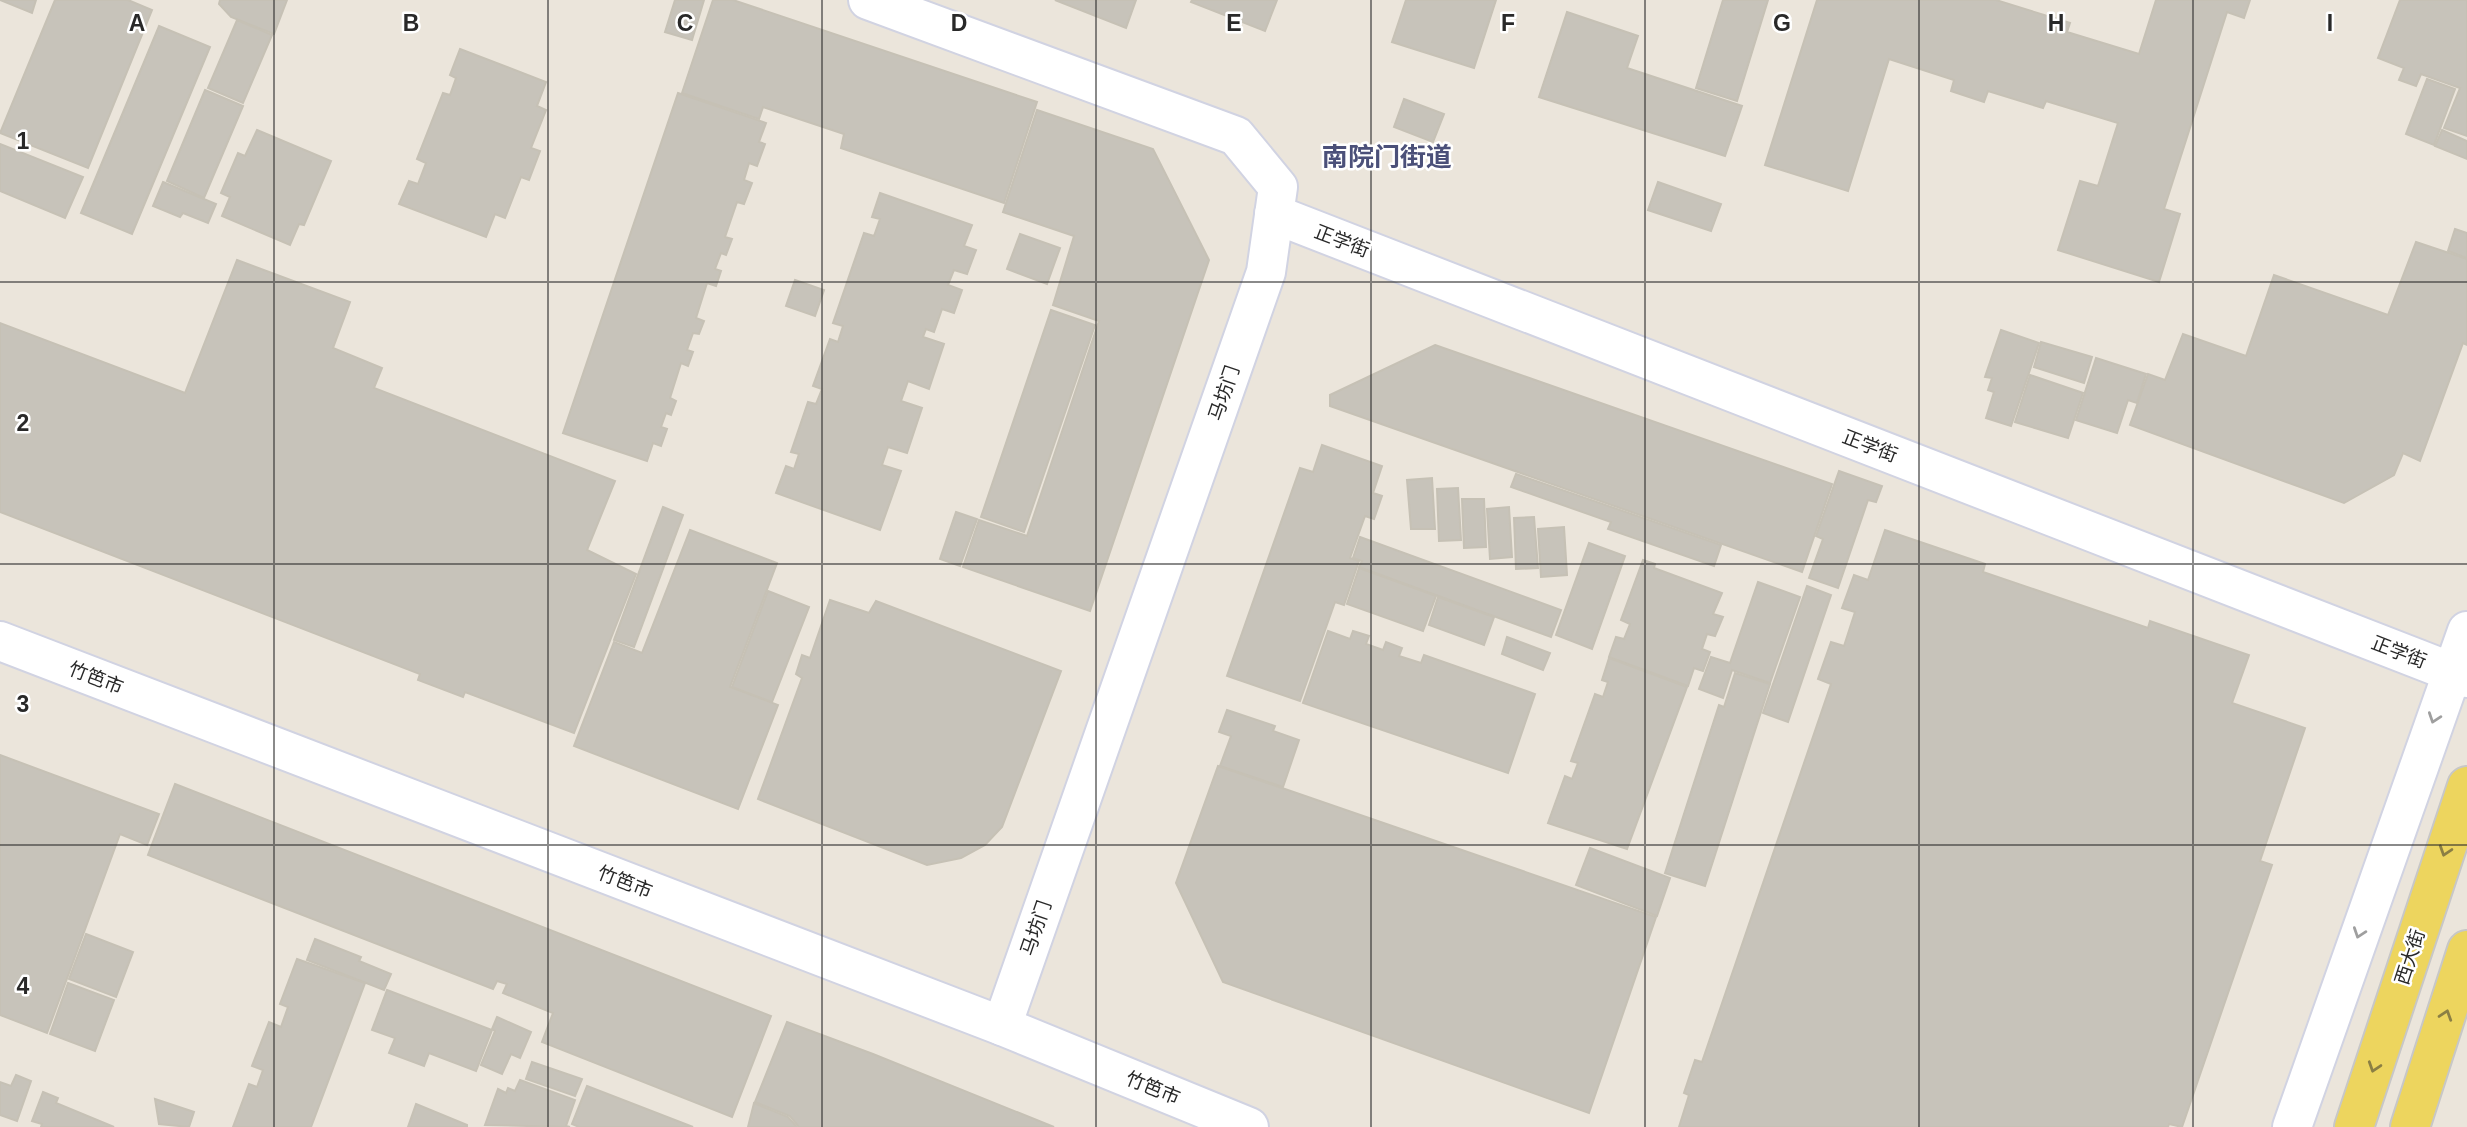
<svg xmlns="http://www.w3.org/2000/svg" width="2467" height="1127" font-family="Helvetica,'Noto Sans SC',sans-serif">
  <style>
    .building { fill: #c7c3ba; stroke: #c6c1b5; stroke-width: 2 }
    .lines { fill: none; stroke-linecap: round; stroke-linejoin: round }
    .minor-casing { stroke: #d1d3e2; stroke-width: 42 }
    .major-casing { stroke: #c7c7c7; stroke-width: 42 }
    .minor { stroke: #fff; stroke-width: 38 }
    .major { stroke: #edd55e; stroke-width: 38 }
    .oneway { stroke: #9f9f9f }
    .oneway2 { stroke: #8b7f44 }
    .grid { fill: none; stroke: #292929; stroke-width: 2; stroke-opacity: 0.55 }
    .labels { text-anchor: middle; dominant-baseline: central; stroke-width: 5; stroke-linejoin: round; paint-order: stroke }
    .street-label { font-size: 19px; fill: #292929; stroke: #fff }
    .district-label { font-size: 26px; font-weight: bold; fill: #4b5079; stroke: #fff }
    .grid-label { font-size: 23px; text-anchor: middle; font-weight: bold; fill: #292929; stroke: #fff; stroke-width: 5; stroke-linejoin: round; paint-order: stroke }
  </style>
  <rect width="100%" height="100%" fill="#ebe5db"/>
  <g class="building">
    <polygon points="0,0 36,0 32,13"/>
    <polygon points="55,0 128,0 152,10 88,168 0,133"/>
    <polygon points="220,0 287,0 274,34 231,17 219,4"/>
    <polygon points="675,0 704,0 692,40 665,32"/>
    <polygon points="713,0 733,0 1037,102 1004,203 841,148 844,134 763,107 759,119 682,93"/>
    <polygon points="1055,0 1136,0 1126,28"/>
    <polygon points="1192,0 1277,0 1265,31 1191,2"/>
    <polygon points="1406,0 1496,0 1474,68 1392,42"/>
    <polygon points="1723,0 1768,0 1737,101 1696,88"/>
    <polygon points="1817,0 1996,0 2070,23 2067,32 2139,54 2156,0 2250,0 2244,18 2227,12 2164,209 2180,214 2159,282 2058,250 2080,181 2098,186 2118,123 2046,101 2043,108 1988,91 1984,102 1951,91 1954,80 1889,59 1848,191 1765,165"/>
    <polygon points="2400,0 2467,0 2467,136 2444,128 2460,88 2421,74 2416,86 2399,80 2404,68 2378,58"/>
    <polygon points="1567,12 1638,36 1627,68 1742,106 1725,156 1539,97"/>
    <polygon points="237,20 272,35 243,103 208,88"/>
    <polygon points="159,26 210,47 132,234 81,213"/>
    <polygon points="460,49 546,82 537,106 546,110 531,148 540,151 529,180 521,177 505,218 495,214 486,237 399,204 409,181 418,184 426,163 417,159 443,93 450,95 456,78 450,75"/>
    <polygon points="2427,79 2455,89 2434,145 2406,134"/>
    <polygon points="205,90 243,106 204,198 167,181"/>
    <polygon points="678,93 766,123 759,142 765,144 757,166 749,163 744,180 752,183 744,204 737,202 725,237 732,239 726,255 721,253 715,269 721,271 716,286 707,283 696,318 704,321 699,334 693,333 687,350 693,352 688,366 681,363 670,398 676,401 671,415 666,413 661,427 667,429 661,446 653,443 647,461 563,433"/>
    <polygon points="1404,99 1444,114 1433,142 1394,127"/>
    <polygon points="1037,110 1153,149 1209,260 1090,611 963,567 979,520 1027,536 1099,321 1053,305 1074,236 1003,212"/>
    <polygon points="257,130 331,161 304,225 299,224 290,245 222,216 230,197 221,193 238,153 245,156"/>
    <polygon points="2442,130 2467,141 2467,159 2435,146"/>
    <polygon points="0,144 83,177 65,218 0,191"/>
    <polygon points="163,182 216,204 208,223 183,213 180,217 153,206"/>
    <polygon points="1658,182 1721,204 1711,231 1648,210"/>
    <polygon points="880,193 972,225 964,246 976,250 967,274 954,270 948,285 962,290 954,313 942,309 934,332 926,329 923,337 944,344 929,389 908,381 901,401 922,408 907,453 888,447 882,465 901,471 880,530 776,493 786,466 794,469 799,454 791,452 808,402 816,404 822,389 813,386 830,339 838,342 843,326 833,323 864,233 874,236 880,219 872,217"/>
    <polygon points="2455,229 2467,233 2467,258 2448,251"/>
    <polygon points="1020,234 1060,248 1047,284 1007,269"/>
    <polygon points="2416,242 2467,259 2467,345 2463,343 2420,461 2403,453 2394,475 2344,503 2130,425 2148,374 2165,380 2183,334 2246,356 2274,275 2388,315"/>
    <polygon points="237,260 350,302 333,348 382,368 374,388 615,481 587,550 636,574 574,733 465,692 463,697 418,680 420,674 0,512 0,323 185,393"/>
    <polygon points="795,280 824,290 815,316 786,306"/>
    <polygon points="1051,310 1095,325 1024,532 981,517"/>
    <polygon points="2001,330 2039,343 2011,426 1986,418 1994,392 1988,390 1992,378 1985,377"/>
    <polygon points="2041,342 2092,357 2084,383 2034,367"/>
    <polygon points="1435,345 1832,484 1802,572 1330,406 1330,395"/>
    <polygon points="2096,358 2146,374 2137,403 2128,400 2117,433 2076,420"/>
    <polygon points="2030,375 2083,393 2068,438 2015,422"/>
    <polygon points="1322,445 1382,466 1373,493 1382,496 1374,519 1365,516 1350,558 1359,561 1344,605 1335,602 1300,701 1227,676 1300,468 1313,472"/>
    <polygon points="1839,471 1882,486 1876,502 1868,500 1838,588 1809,578 1823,539 1816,536"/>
    <polygon points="1516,474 1721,545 1714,566 1608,529 1611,522 1511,487"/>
    <polygon points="1432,478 1435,529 1411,529 1407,480"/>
    <polygon points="1458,488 1461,540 1439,541 1437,489"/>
    <polygon points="1462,499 1484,499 1486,547 1464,548"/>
    <polygon points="663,507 683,515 634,647 614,640"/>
    <polygon points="1509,507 1512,557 1490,559 1487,509"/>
    <polygon points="956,512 977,519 960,566 940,559"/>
    <polygon points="1534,517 1538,568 1516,569 1514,518"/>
    <polygon points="1564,527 1567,575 1541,577 1538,529"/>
    <polygon points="690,530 777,563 730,687 778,705 738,809 574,746 614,642 642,653"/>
    <polygon points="1885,530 1985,564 1983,572 2148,628 2150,621 2249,655 2232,703 2305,728 2260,861 2272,865 2182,1127 2169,1124 2168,1127 1679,1127 1689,1095 1684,1093 1695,1060 1702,1062 1831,684 1818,679 1831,642 1844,646 1855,612 1842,608 1854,575 1868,580"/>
    <polygon points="1360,537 1561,610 1551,637 1359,567 1362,561 1353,558"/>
    <polygon points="1589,543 1625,556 1592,649 1556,635"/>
    <polygon points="1643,560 1655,564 1654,568 1722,593 1713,614 1723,617 1715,636 1707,634 1702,649 1710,652 1703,671 1694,668 1688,686 1609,657 1616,637 1624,639 1630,624 1621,620"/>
    <polygon points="1359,568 1436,596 1423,631 1347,604"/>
    <polygon points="1758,582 1800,597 1770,683 1732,670 1723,698 1699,689 1711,657 1730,663"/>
    <polygon points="1807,586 1831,595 1788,722 1763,713"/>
    <polygon points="768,591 809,607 772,702 732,687"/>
    <polygon points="1438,597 1494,617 1484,645 1429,625"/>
    <polygon points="830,600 869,613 876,601 1061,671 1002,827 985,845 961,858 927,865 758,799 802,678 796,674 802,655 810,658"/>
    <polygon points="1328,631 1350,639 1353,631 1369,636 1366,644 1383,650 1386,642 1402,648 1399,656 1421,663 1424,655 1535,694 1508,773 1303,703"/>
    <polygon points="1507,637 1550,653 1543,670 1502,654"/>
    <polygon points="1609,658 1687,687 1627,849 1548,823 1565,776 1572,779 1578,763 1571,761 1595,694 1603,697 1608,682 1602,680"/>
    <polygon points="1735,673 1770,684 1705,886 1665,873 1719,705 1724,707"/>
    <polygon points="1227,710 1275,726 1273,731 1299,740 1283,787 1220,766 1231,736 1219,732"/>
    <polygon points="0,755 159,814 147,845 120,834 47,1033 0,1015"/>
    <polygon points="1218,766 1656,917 1589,1113 1223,982 1176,883"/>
    <polygon points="175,784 771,1016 732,1117 542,1042 553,1013 503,993 507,984 497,981 493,989 148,855"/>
    <polygon points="1590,848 1670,878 1657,916 1576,885"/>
    <polygon points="86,934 133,952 116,997 69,979"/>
    <polygon points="315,939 361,957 359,961 391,974 384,990 307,960"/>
    <polygon points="297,959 365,983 311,1127 233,1127 249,1084 257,1087 263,1070 252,1066 269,1022 281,1027 288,1007 280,1004"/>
    <polygon points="68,983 114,1000 95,1051 50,1034"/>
    <polygon points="387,990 492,1030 476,1071 429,1053 424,1066 389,1053 395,1038 372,1030"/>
    <polygon points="497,1017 531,1032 520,1058 511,1054 502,1074 481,1065 495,1031 492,1029"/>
    <polygon points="787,1022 873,1054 1054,1127 799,1127 790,1116 755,1102"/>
    <polygon points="532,1062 582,1079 575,1096 526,1079"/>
    <polygon points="16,1075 31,1081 17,1121 0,1115 0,1082 11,1086"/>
    <polygon points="520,1080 575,1100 566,1126 570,1127 485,1125 498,1089 506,1093 508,1088 515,1091"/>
    <polygon points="587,1086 693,1127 579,1127 572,1124"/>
    <polygon points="43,1092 58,1098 56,1103 114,1127 41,1127 42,1124 32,1121"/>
    <polygon points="155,1099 194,1112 189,1127 159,1124"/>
    <polygon points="754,1103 788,1117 797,1127 748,1127"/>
    <polygon points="416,1104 467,1125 467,1127 408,1127"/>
  </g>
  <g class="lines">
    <defs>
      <g id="minor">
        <polyline points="868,0 1236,136 1278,187 1266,272 1002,1026"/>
        <polyline points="1274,214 2467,678"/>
        <polyline points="0,641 1002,1026 1249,1127"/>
        <polyline points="2292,1127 2467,631"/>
      </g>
      <g id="major">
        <polyline points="2354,1127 2467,786"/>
        <polyline points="2410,1127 2467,950"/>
      </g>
    </defs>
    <use href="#minor" class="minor-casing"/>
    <use href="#major" class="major-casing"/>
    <use href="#minor" class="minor"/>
    <use href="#major" class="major"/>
  </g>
  <defs><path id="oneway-chevron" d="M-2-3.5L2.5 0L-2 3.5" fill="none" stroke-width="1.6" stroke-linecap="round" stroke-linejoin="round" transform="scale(1.75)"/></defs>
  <g class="oneway">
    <use href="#oneway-chevron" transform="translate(2434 718) rotate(109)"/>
    <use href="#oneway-chevron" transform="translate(2359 933) rotate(109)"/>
  </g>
  <g class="oneway2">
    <use href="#oneway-chevron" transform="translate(2445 851) rotate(108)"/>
    <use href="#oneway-chevron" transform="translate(2446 1015) rotate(-72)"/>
    <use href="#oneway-chevron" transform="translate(2374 1067) rotate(108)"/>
  </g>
  <path class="grid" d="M274,0v1127M548,0v1127M822,0v1127M1096,0v1127M1371,0v1127M1645,0v1127M1919,0v1127M2193,0v1127M0,282h2467M0,564h2467M0,845h2467"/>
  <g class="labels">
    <g class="street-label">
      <text transform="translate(1342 241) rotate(21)">正学街</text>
      <text transform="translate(1224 393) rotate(-71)">马坊门</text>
      <text transform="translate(1870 446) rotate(21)">正学街</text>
      <text transform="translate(2399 652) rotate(21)">正学街</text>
      <text transform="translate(96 678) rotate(21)">竹笆市</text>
      <text transform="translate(625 882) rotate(21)">竹笆市</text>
      <text transform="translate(1036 928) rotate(-71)">马坊门</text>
      <text transform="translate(2410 957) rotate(-72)">西大街</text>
      <text transform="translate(1153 1088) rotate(22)">竹笆市</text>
    </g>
    <g class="district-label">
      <text x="1387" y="157">南院门街道</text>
    </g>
  </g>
  <g class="grid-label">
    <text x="137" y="31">A</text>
    <text x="411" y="31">B</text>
    <text x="685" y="31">C</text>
    <text x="959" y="31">D</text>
    <text x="1234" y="31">E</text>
    <text x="1508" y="31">F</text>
    <text x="1782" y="31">G</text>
    <text x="2056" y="31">H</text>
    <text x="2330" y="31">I</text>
    <text x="23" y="149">1</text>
    <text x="23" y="431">2</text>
    <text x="23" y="712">3</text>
    <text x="23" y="994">4</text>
  </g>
</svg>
